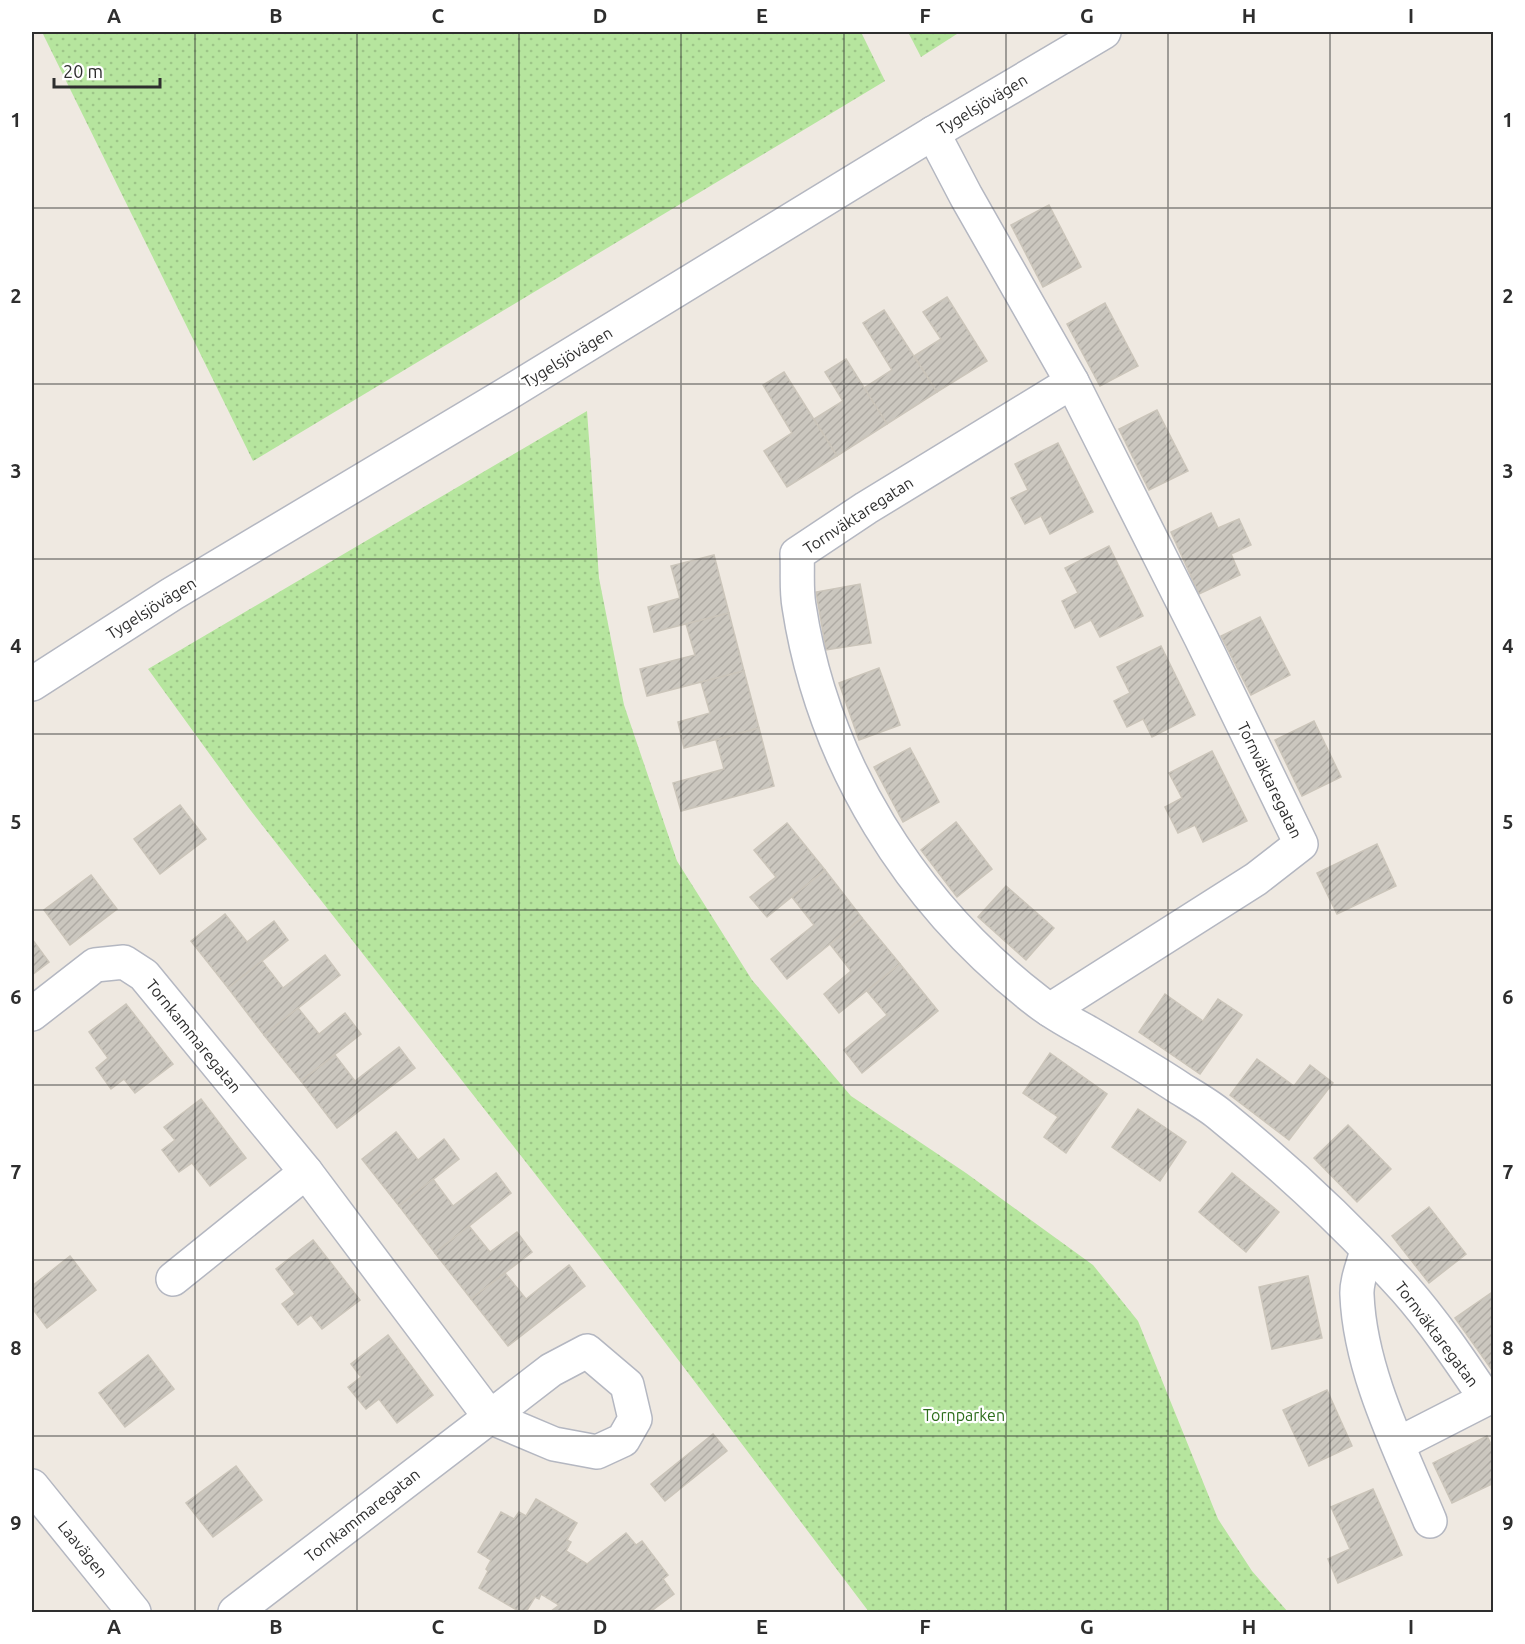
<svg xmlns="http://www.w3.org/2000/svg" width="1525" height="1644" font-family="Ubuntu,sans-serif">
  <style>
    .grass { fill: url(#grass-dots) }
    .building { fill: url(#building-hatch); stroke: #cbc5ba; stroke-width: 1.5 }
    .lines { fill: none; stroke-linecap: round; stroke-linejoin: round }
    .minor-casing { stroke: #b4b7c1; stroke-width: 36 }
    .secondary-casing { stroke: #b4b7c1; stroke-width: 36 }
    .minor { stroke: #fff; stroke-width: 33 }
    .secondary { stroke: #fff; stroke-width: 33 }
    .grid { fill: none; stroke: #2e2e2e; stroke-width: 1.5; stroke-opacity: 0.55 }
    .labels { text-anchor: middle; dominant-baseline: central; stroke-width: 4.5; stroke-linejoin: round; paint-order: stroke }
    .street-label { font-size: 16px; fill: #2e2e2e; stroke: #fff }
    .park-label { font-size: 16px; fill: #2c6e1b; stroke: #fff }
    .neatline { fill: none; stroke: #2e2e2e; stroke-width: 2 }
    .grid-label { font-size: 20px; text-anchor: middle; font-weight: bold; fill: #2e2e2e }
  </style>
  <defs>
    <pattern id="grass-dots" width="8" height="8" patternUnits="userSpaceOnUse" patternTransform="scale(1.5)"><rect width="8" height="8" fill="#b6e59e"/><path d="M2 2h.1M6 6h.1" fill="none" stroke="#9dc588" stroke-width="1.8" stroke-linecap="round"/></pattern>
    <pattern id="building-hatch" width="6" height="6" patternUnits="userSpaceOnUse" patternTransform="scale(1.5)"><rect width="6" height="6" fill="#cbc7bf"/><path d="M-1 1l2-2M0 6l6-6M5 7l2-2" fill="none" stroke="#afaba4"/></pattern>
  </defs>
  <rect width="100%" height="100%" fill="#efe9e1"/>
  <g class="grass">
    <polygon points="42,32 861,32 885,81 253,461"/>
    <polygon points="908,32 960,32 921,57"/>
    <polygon points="587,411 599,578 624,705 677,861 752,980 851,1096 966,1173 1093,1265 1138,1321 1218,1519 1252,1571 1288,1612 869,1612 611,1271 248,807 148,669"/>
  </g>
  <g class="building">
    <polygon points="1049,205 1081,267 1043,287 1011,225"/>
    <polygon points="947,297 987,361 937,392 914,356 941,339 923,312"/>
    <polygon points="1105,303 1138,366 1100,386 1067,324"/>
    <polygon points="884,310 937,392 887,424 864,388 892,370 863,323"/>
    <polygon points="846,359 887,424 837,456 814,419 843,401 825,372"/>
    <polygon points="784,372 837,456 787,487 764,451 792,433 763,385"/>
    <polygon points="1157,410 1188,471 1149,490 1119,429"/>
    <polygon points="1058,443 1093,512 1050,534 1041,516 1025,524 1011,498 1028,490 1015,464"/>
    <polygon points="1211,513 1218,528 1239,519 1251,545 1231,554 1240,575 1199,594 1171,532"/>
    <polygon points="1109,546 1143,616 1100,637 1091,620 1075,628 1062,601 1078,593 1065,568"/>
    <polygon points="714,555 729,613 654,632 648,607 680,598 671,566"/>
    <polygon points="860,584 871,643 826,650 816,592"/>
    <polygon points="729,613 744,671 647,696 640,669 695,655 686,624"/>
    <polygon points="1260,617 1290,675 1251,695 1221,636"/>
    <polygon points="1161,646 1195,715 1152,737 1143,719 1127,727 1114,701 1130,693 1117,667"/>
    <polygon points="879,668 900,725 859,740 839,683"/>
    <polygon points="744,671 759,728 684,748 678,722 710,713 701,682"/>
    <polygon points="1314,721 1341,777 1302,796 1275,740"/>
    <polygon points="759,728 774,786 681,811 673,783 724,769 716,740"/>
    <polygon points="910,748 939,802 903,822 874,767"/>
    <polygon points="1212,751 1247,821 1203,842 1195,825 1178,833 1165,807 1182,798 1169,773"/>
    <polygon points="180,805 206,839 160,874 134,839"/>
    <polygon points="956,822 992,869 957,897 921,850"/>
    <polygon points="787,823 825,870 767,917 750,897 776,877 754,850"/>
    <polygon points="1377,844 1396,886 1337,914 1317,873"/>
    <polygon points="825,870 862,918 787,979 771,959 814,925 792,897"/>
    <polygon points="91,875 117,909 70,945 44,910"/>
    <polygon points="1006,886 1054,928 1026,960 978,917"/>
    <polygon points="225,914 247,942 274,921 288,940 228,988 191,941"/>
    <polygon points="862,918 900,964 839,1013 824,994 851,971 830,944"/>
    <polygon points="32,939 49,962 32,975"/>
    <polygon points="325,955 340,975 264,1035 228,988 262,961 283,988"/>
    <polygon points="900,964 938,1011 862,1073 844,1050 887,1015 867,991"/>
    <polygon points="1165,994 1203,1021 1218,999 1242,1015 1200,1074 1139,1032"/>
    <polygon points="126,1004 173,1064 135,1093 124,1079 111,1089 96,1068 108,1058 89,1032"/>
    <polygon points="298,1008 319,1034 345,1013 361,1034 301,1081 264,1035"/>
    <polygon points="399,1047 415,1068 337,1128 301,1081 335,1055 355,1081"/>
    <polygon points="1050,1053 1107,1094 1066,1153 1044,1137 1058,1117 1023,1093"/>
    <polygon points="1257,1059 1294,1086 1310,1065 1333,1083 1289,1140 1230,1095"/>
    <polygon points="201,1099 246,1158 210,1186 192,1163 179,1172 162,1150 175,1140 164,1127"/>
    <polygon points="1138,1109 1186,1142 1160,1181 1112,1147"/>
    <polygon points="1348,1125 1391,1169 1357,1202 1314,1158"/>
    <polygon points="396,1132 418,1160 444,1139 459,1159 399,1206 362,1159"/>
    <polygon points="496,1173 511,1193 435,1253 399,1206 433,1179 453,1206"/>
    <polygon points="1232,1173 1279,1212 1246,1252 1199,1212"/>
    <polygon points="1429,1207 1466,1254 1429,1283 1392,1236"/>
    <polygon points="469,1226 490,1252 517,1232 532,1252 471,1299 435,1253"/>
    <polygon points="313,1240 360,1300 322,1329 311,1315 298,1325 282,1304 295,1294 276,1269"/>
    <polygon points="70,1256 96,1290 47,1328 32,1308 32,1286"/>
    <polygon points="569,1265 585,1286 508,1346 471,1299 505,1273 526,1299"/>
    <polygon points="1308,1276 1322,1338 1272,1349 1259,1287"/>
    <polygon points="1494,1291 1494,1373 1455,1318"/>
    <polygon points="388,1335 433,1395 397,1423 379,1399 366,1409 348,1387 361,1377 351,1364"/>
    <polygon points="148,1355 174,1389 125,1427 99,1393"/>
    <polygon points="1327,1390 1352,1446 1309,1466 1283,1410"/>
    <polygon points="713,1434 727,1451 665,1501 651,1484"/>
    <polygon points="1487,1436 1494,1450 1494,1483 1452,1503 1433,1463"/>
    <polygon points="236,1466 262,1500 213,1537 186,1503"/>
    <polygon points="1373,1489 1402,1555 1338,1583 1328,1559 1350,1549 1331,1507"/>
    <polygon points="536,1499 577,1523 567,1540 571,1542 566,1551 587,1564 626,1533 636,1545 642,1541 668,1575 663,1579 674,1594 650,1612 550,1612 559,1605 541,1594 539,1599 535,1597 526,1612 520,1612 479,1588 488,1571 486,1569 491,1560 478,1552 501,1512 514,1519 519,1512 526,1516"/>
  </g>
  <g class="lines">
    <defs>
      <g id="minor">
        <polyline points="933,133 966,196 1072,382 1201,638 1301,844 1256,879 1050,1010"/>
        <path d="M1072,382l-206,126 -69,46c1,17 -1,35 2,52 24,157 112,297 237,394 16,13 35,23 53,33 31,18 62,36 92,56 13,8 27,16 38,25 67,54 129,112 186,175 30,34 56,73 81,110l-88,45"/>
        <polyline points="32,1014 95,965 124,962 144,975 306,1172 490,1417 235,1612"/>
        <path d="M1367,1250c-3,13 -11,31 -10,45 3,77 44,156 73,226"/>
        <polyline points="173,1279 306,1172"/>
        <polygon points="587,1351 627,1385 635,1419 623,1440 597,1452 554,1444 490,1417 551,1370"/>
        <polyline points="32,1486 134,1612"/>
      </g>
      <polyline id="secondary" points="32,684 172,594 505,395 933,133 1104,32"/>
    </defs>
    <use href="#minor" class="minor-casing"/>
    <use href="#secondary" class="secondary-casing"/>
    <use href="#minor" class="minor"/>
    <use href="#secondary" class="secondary"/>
  </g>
  <path class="grid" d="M195,32v1580M357,32v1580M519,32v1580M681,32v1580M844,32v1580M1006,32v1580M1168,32v1580M1330,32v1580M32,208h1462M32,384h1462M32,559h1462M32,734h1462M32,910h1462M32,1085h1462M32,1260h1462M32,1436h1462"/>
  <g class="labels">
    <g class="street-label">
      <text transform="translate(982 104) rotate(-31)">Tygelsjövägen</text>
      <text transform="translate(567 357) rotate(-31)">Tygelsjövägen</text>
      <text transform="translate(858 515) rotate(-33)">Tornväktaregatan</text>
      <text transform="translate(151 608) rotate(-32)">Tygelsjövägen</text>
      <text transform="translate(1270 780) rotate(64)">Tornväktaregatan</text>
      <text transform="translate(194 1036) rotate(51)">Tornkammaregatan</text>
      <text transform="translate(1437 1334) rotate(53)">Tornväktaregatan</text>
      <text transform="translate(362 1515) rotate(-38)">Tornkammaregatan</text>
      <text transform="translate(83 1549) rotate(51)">Laavägen</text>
    </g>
    <g class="park-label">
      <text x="964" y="1415">Tornparken</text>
    </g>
  </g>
  <rect width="1525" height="1644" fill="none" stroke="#ffffff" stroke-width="66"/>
  <path d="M54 78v9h106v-9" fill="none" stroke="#2e2e2e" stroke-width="3"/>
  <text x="63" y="78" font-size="18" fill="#2e2e2e" stroke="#ffffff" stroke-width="4.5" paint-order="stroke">20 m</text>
  <rect x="33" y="33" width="1459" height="1578" class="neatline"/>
  <g class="grid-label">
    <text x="114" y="23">A</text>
    <text x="276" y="23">B</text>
    <text x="438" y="23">C</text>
    <text x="600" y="23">D</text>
    <text x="762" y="23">E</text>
    <text x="925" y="23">F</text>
    <text x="1087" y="23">G</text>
    <text x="1249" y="23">H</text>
    <text x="1411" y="23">I</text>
    <text x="16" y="127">1</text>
    <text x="1508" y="127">1</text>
    <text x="16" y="303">2</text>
    <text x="1508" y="303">2</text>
    <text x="16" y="478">3</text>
    <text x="1508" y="478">3</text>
    <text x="16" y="653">4</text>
    <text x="1508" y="653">4</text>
    <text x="16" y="829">5</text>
    <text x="1508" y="829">5</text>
    <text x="16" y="1004">6</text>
    <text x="1508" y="1004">6</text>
    <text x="16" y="1179">7</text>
    <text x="1508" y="1179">7</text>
    <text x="16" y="1355">8</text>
    <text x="1508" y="1355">8</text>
    <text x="16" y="1530">9</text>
    <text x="1508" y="1530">9</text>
    <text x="114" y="1634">A</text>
    <text x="276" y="1634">B</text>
    <text x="438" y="1634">C</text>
    <text x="600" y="1634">D</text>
    <text x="762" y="1634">E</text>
    <text x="925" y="1634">F</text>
    <text x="1087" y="1634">G</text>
    <text x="1249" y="1634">H</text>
    <text x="1411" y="1634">I</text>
  </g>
</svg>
